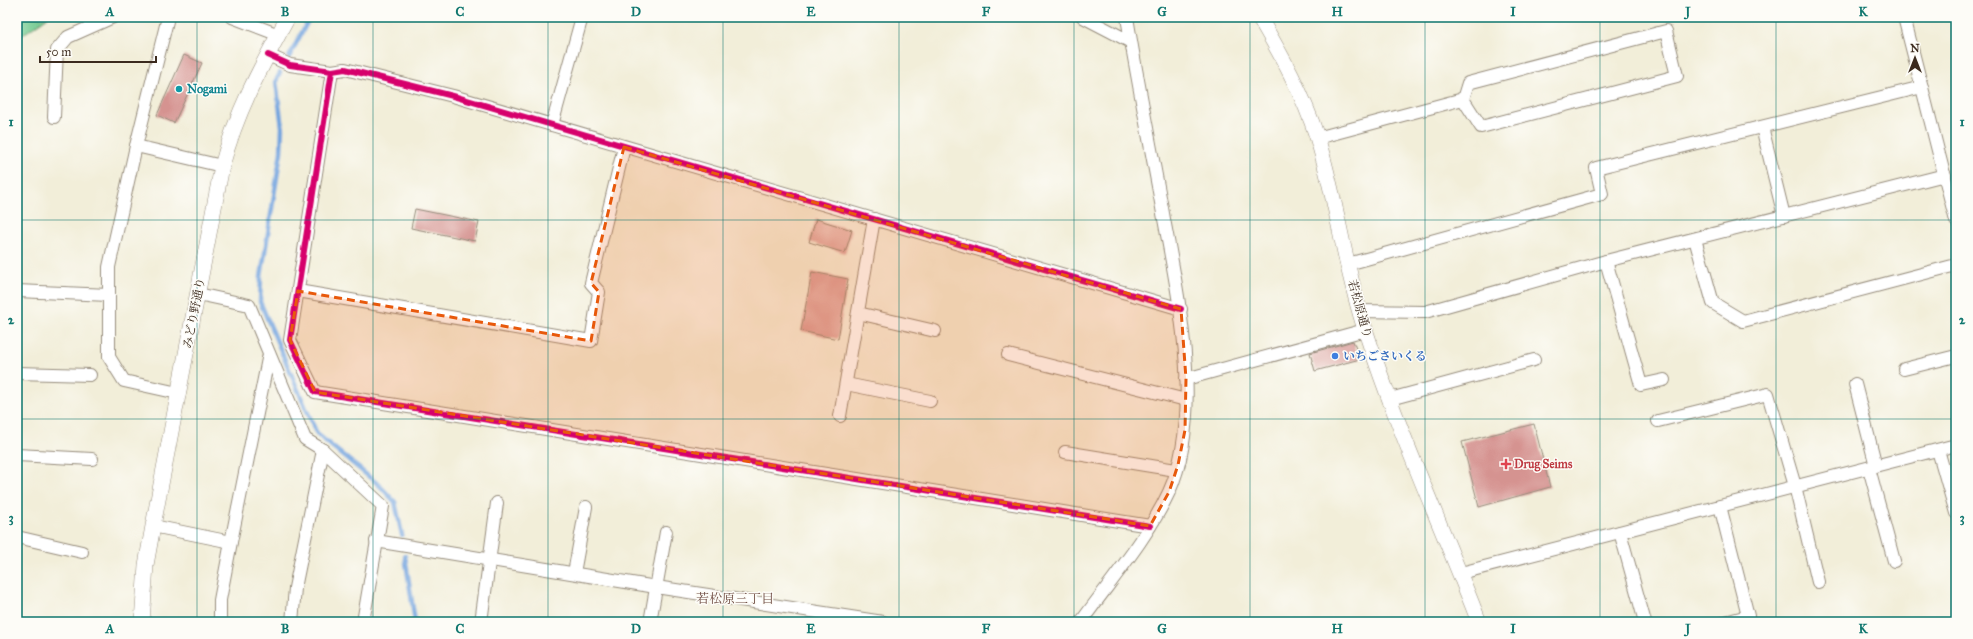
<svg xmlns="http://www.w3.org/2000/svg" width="1973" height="639" font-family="'IM FELL Great Primer','Noto Serif JP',serif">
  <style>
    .green { fill: #71c98f; stroke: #567a56 }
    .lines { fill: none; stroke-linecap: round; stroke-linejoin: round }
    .stream { stroke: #74a5df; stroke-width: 4.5 }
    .building { fill: #d59390 }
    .minor-casing { stroke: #968c7c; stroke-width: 14 }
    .tertiary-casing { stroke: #968c7c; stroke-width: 16 }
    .minor { stroke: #fff; stroke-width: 12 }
    .tertiary { stroke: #fff; stroke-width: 15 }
    .cycleway-casing { stroke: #fdfcf7; stroke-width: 8 }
    .cycleway { stroke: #d6006c; stroke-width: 6 }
    .marked { fill: #e8590c; fill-opacity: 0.2; stroke: #e8590c; stroke-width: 3; stroke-dasharray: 8 5; stroke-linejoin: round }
    .grid { fill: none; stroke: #0f766e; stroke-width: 1; stroke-opacity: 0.55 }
    .culture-dot { fill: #0f9aa8; stroke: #fdfcf7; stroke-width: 1.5 }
    .shop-dot { fill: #3f7fe0; stroke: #fdfcf7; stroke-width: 1.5 }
    .health-dot { fill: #e0444e; stroke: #fdfcf7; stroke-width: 1.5 }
    .labels { text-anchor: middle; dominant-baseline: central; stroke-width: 3; stroke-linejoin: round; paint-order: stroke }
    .culture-label { font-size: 12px; font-weight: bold; fill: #0d838f; stroke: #fdfcf7; text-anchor: start }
    .street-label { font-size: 12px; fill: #3b2a1e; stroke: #fdfcf7 }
    .shop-label { font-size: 12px; font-weight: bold; fill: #366cbe; stroke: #fdfcf7; text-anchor: start }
    .health-label { font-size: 12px; font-weight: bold; fill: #be3a42; stroke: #fdfcf7; text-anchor: start }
    .neighbourhood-label { font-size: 13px; fill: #714f46; stroke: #fdfcf7 }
    .neatline { fill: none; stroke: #0f766e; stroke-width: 1.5 }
    .grid-label { font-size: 13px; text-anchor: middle; font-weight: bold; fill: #0f766e }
  </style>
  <rect width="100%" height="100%" fill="#fdfcf7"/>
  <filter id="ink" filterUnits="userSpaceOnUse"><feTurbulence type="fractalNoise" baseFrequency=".025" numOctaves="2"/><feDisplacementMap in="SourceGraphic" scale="8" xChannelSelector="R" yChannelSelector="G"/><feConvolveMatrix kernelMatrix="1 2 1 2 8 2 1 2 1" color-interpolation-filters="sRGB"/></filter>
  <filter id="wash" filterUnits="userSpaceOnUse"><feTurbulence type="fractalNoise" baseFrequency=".012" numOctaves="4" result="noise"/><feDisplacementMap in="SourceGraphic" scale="16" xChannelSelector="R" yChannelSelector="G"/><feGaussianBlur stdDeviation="0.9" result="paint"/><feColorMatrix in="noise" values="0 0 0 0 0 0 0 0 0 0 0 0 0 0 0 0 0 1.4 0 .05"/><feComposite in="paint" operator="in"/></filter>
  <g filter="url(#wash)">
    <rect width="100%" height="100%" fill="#f2eed9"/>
    <polygon class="green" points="17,17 48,17 17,39"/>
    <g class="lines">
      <g class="stream">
        <polyline points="289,57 310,17"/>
        <polyline points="280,73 276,81 282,127 281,152 261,277 260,302 317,434 379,485 395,502 402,535"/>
        <polyline points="405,556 415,622"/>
      </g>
    </g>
    <g id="blocks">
      <g class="building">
        <polygon points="184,55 202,63 174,123 157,115"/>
        <polygon points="415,209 479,222 475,241 411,228"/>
        <polygon points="816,219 852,230 845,253 809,242"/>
        <polygon points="812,272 848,279 838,339 801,331"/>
        <polygon points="1353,341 1360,359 1315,371 1310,353"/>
        <polygon points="1534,424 1550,487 1479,507 1462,442"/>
      </g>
    </g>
  </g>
  <g filter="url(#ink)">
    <use href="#blocks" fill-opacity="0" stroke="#968c7c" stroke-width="1"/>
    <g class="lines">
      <defs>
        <g id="minor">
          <polyline points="168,17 136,146 109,267 109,357 124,381 178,393"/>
          <polyline points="232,17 279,35"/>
          <polyline points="1083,17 1131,42"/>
          <polyline points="1904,17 1956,221"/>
          <polyline points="268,55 290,65 332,71 290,340 315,392 1150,526"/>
          <polyline points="332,71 345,69 453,96 1181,309"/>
          <polyline points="54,117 57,50 68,37 113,17"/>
          <polyline points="552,125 582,17"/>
          <polyline points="1762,127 1784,216"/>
          <polyline points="1317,138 1463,99 1468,83 1666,31 1677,76 1481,127 1463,99"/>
          <polyline points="136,146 222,166"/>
          <polyline points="1695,239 1713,303 1743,321 1956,265"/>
          <polyline points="1606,261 1641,385 1664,380"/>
          <polyline points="1348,264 1602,194 1596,168 1922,87"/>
          <polyline points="17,291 109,295"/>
          <polyline points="298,291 591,341 599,292 591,283 624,147"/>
          <polyline points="198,294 249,305 305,439 323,450 383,506 363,622"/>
          <polyline points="1359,311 1425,312 1606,261 1945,175"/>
          <polyline points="858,313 935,331"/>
          <polyline points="1008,355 1186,400"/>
          <polyline points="1904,369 1956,356"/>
          <polyline points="17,373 90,375"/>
          <polyline points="1186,379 1365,330"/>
          <polyline points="846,384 930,401"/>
          <polyline points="1855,384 1876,466"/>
          <polyline points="1390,399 1534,360"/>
          <polyline points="840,416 874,219"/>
          <polyline points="1658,421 1768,394 1795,486 1818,582"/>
          <polyline points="1938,450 1956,513"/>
          <polyline points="1065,452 1176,470"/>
          <polyline points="17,455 92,459"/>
          <polyline points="1869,468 1894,561"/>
          <polyline points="1720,506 1748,616 1725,622"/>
          <polyline points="153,526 231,542"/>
          <polyline points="1620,532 1645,622"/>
          <polyline points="17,537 82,552"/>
          <polyline points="376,541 656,587 883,622"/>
          <polyline points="574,573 586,507"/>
          <polyline points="1461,573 1956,445"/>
          <polyline points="220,622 220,600 231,542 269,354"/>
          <polyline points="292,622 295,588 323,450"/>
          <polyline points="481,622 497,503"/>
          <polyline points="650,622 666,532"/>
          <path d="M1081,622c30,-42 66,-83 88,-130 35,-77 10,-193 -5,-273 -12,-67 -26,-134 -37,-202"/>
        </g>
        <g id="tertiary">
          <path d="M1259,17c23,39 44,77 58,120 20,63 27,129 48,192 32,100 76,195 114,293"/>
          <path d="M142,622l4,-57 7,-39 69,-360c15,-56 39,-99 66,-149"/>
        </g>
      </defs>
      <use href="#minor" class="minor-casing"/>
      <use href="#tertiary" class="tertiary-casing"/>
      <use href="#minor" class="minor"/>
      <use href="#tertiary" class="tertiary"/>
      <defs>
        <g id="cycleway">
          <polyline points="268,55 290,65 332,71 290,340 315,392 1150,526"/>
          <polyline points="332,71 345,69 453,96 1181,309"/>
        </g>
      </defs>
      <use href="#cycleway" class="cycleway-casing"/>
      <use href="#cycleway" class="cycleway"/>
    </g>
  </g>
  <path class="marked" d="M624,147l557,162 5,70 -1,51 -7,35 -9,27 -19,34 -835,-134 -25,-52 8,-49 293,50 8,-49 -8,-9z"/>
  <path class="grid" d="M197,17v605M373,17v605M548,17v605M723,17v605M899,17v605M1074,17v605M1250,17v605M1425,17v605M1600,17v605M1776,17v605M17,220h1939M17,419h1939"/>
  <circle class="culture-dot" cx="179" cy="89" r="4"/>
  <circle class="shop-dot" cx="1335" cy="356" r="4"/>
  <path class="health-dot" d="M1504 458h4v4h4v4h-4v4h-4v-4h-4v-4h4z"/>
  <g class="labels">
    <g class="culture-label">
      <text x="187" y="89">Nogami</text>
    </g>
    <g class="street-label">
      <text transform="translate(1360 309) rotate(74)">若松原通り</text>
      <text transform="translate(194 313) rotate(-79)">みどり野通り</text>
    </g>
    <g class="shop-label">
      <text x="1343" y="356">いちごさいくる</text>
    </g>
    <g class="health-label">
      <text x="1514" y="464">Drug Seims</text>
    </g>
    <g class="neighbourhood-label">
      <text x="735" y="599">若松原三丁目</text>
    </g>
  </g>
  <rect width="1973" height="639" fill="none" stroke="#fdfcf7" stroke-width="44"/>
  <g transform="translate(1915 58)" stroke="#fdfcf7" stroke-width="3" paint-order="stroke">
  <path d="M0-3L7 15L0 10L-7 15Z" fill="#3b2a1e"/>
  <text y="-6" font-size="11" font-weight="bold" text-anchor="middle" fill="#3b2a1e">N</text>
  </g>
  <path d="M40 56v6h116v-6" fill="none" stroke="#3b2a1e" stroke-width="2"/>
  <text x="46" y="56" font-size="12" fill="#3b2a1e" stroke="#fdfcf7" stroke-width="3" paint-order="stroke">50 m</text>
  <rect x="22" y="22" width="1929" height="595" class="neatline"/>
  <g class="grid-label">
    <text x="110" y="16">A</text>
    <text x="285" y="16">B</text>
    <text x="460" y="16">C</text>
    <text x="636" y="16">D</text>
    <text x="811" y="16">E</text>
    <text x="986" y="16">F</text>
    <text x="1162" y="16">G</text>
    <text x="1337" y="16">H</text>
    <text x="1513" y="16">I</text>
    <text x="1688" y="16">J</text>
    <text x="1863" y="16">K</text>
    <text x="11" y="126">1</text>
    <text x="1962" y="126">1</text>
    <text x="11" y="324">2</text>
    <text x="1962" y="324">2</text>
    <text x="11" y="522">3</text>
    <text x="1962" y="522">3</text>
    <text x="110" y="633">A</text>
    <text x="285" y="633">B</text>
    <text x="460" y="633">C</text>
    <text x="636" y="633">D</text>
    <text x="811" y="633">E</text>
    <text x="986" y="633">F</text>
    <text x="1162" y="633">G</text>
    <text x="1337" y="633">H</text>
    <text x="1513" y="633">I</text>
    <text x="1688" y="633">J</text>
    <text x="1863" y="633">K</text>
  </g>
</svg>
